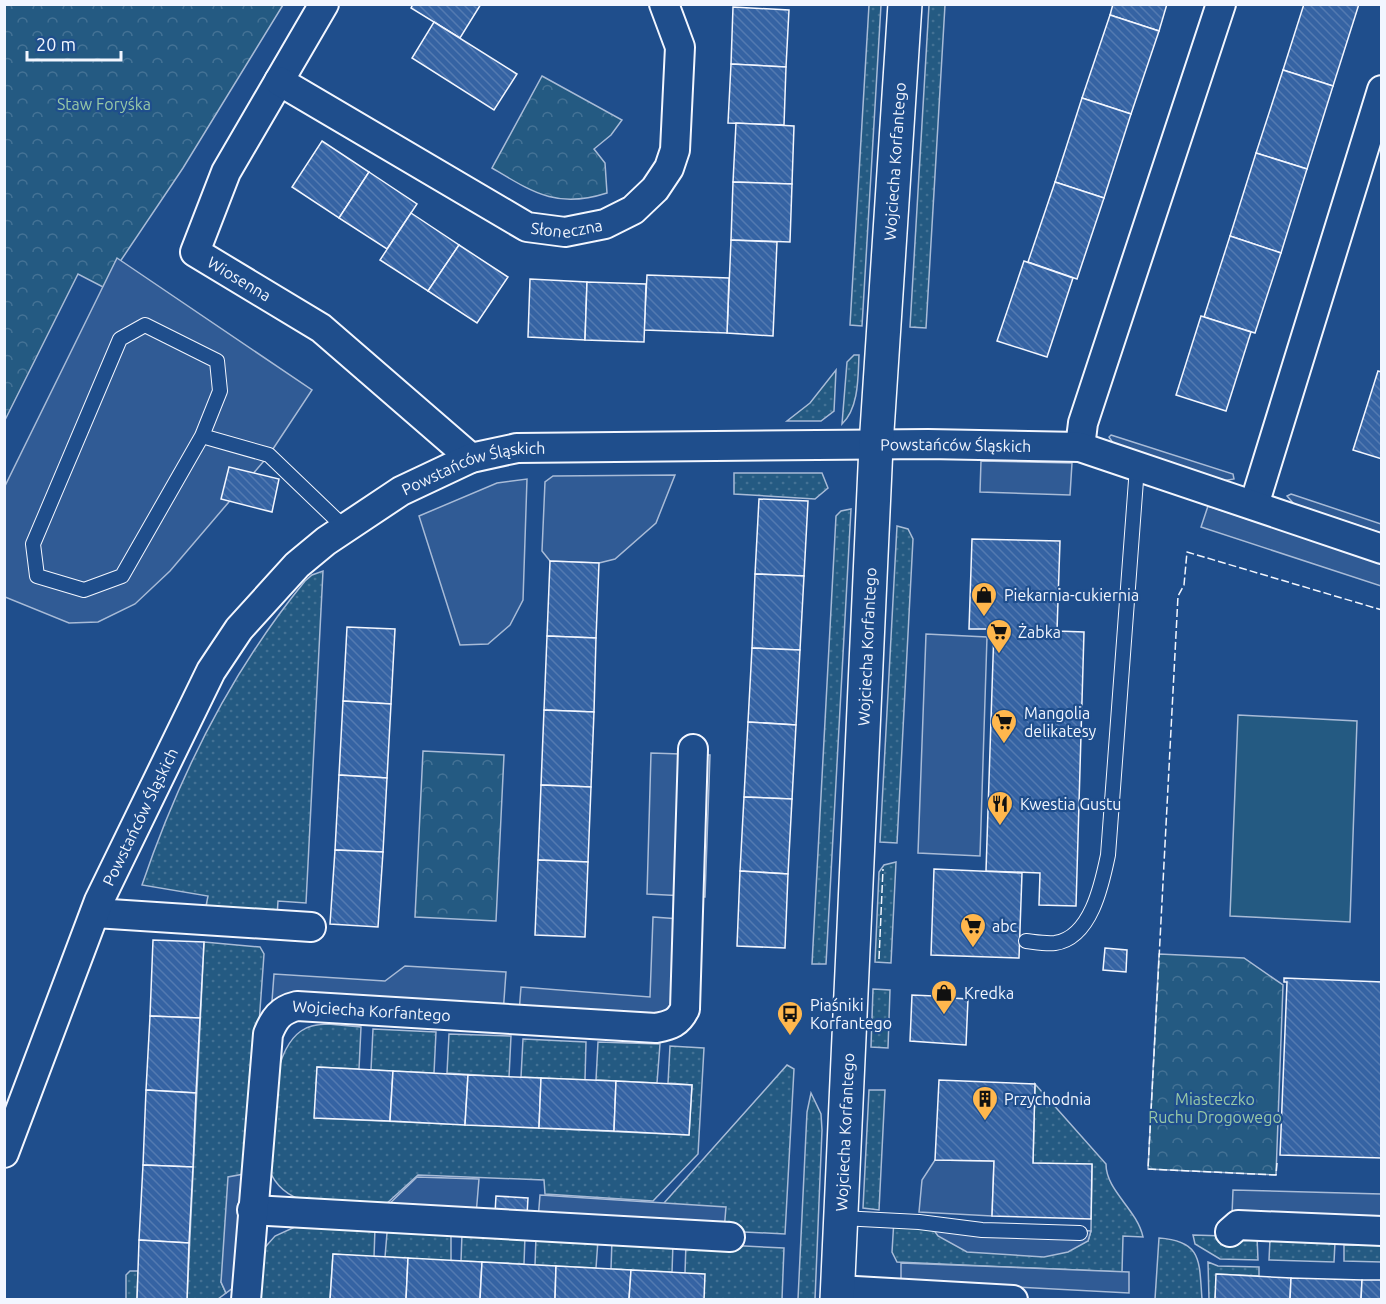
<svg xmlns="http://www.w3.org/2000/svg" width="1386" height="1304" font-family="Ubuntu,sans-serif">
  <style>
    .grass { fill: url(#grass-dots); stroke: #a8bbd7; stroke-width: 1.5 }
    .park { fill: url(#park-crowns); stroke: #a8bbd7; stroke-width: 1.5 }
    .pitch { fill: #245a82; stroke: #a8bbd7; stroke-width: 1.5 }
    .parking { fill: #305b95; stroke: #a8bbd7; stroke-width: 1.5 }
    .building { fill: url(#building-back-hatch); stroke: #f2f6ff; stroke-width: 1.5 }
    .lines { fill: none; stroke-linecap: round; stroke-linejoin: round }
    .service-casing { stroke: #f2f6ff; stroke-width: 16 }
    .minor-casing { stroke: #f2f6ff; stroke-width: 32 }
    .tertiary-casing { stroke: #f2f6ff; stroke-width: 36 }
    .service { stroke: #1f4e8c; stroke-width: 14 }
    .minor { stroke: #1f4e8c; stroke-width: 28 }
    .tertiary { stroke: #1f4e8c; stroke-width: 33 }
    .fence { stroke: #f2f6ff; stroke-width: 1.5; stroke-dasharray: 8 3; stroke-linecap: butt }
    .labels { text-anchor: middle; dominant-baseline: central; stroke-width: 4.5; stroke-linejoin: round; paint-order: stroke }
    .park-label { font-size: 16px; fill: #97c8a6; stroke: #1f4e8c }
    .street-label { font-size: 16px; fill: #f2f6ff; stroke: #1f4e8c }
    .poi-label { font-size: 16px; fill: #f2f6ff; stroke: #1f4e8c; text-anchor: start }
  </style>
  <defs>
    <pattern id="grass-dots" width="8" height="8" patternUnits="userSpaceOnUse" patternTransform="scale(1.5)"><rect width="8" height="8" fill="#245a82"/><path d="M2 2h.1M6 6h.1" fill="none" stroke="#447295" stroke-width="1.8" stroke-linecap="round"/></pattern>
    <pattern id="park-crowns" width="20" height="18" patternUnits="userSpaceOnUse" patternTransform="scale(1.5)"><rect width="20" height="18" fill="#245a82"/><path d="M2 6a3 3 0 1 1 6 0M12 15a3 3 0 1 1 6 0" fill="none" stroke="#447295"/></pattern>
    <pattern id="building-back-hatch" width="6" height="6" patternUnits="userSpaceOnUse" patternTransform="scale(1.5)"><rect width="6" height="6" fill="#3563a3"/><path d="M-1 5l2 2M0 0l6 6M5-1l2 2" fill="none" stroke="#537ab1"/></pattern>
  </defs>
  <rect width="100%" height="100%" fill="#1f4e8c"/>
  <g class="grass">
    <polygon points="869,5 881,5 862,326 850,325"/>
    <polygon points="929,5 945,5 926,328 910,327"/>
    <path d="M854,355h5c-1,22 0,53 -17,69l5,-62z"/>
    <polygon points="836,370 834,411 821,421 787,421 810,403"/>
    <polygon points="734,473 822,473 828,488 815,499 734,494"/>
    <polygon points="851,509 826,964 812,964 836,516 841,511"/>
    <polygon points="897,526 908,529 913,539 897,843 880,842"/>
    <path d="M323,571l-17,332 -28,-2 -1,16 -72,-6 3,-15 -66,-11c37,-109 90,-215 163,-304l7,-6z"/>
    <polygon points="896,862 891,963 875,962 879,872 884,865"/>
    <polygon points="204,942 260,947 264,954 249,1164 221,1282 226,1293 218,1299 187,1300"/>
    <polygon points="873,989 890,990 888,1048 871,1047"/>
    <path d="M328,1024l33,3 -2,42 -42,-2 -2,51 374,17 3,-50 -24,-2 2,-37 34,2 -6,106 -45,47 -108,-7 -1,-14 -126,-5 -33,30c-40,-1 -99,10 -116,-36 3,-38 -1,-115 32,-138 8,-6 17,-6 27,-7z"/>
    <polygon points="373,1029 436,1032 434,1073 371,1070"/>
    <polygon points="449,1034 511,1036 509,1077 447,1073"/>
    <polygon points="523,1039 586,1042 585,1080 521,1077"/>
    <polygon points="598,1042 660,1044 657,1083 596,1080"/>
    <polygon points="787,1065 794,1069 785,1234 724,1231 664,1203"/>
    <path d="M1035,1084l71,80c0,27 31,45 37,73l-20,-1 -1,36 -225,-10 -5,-10 2,-33 194,22 3,-10 1,-66 -59,-2z"/>
    <polygon points="869,1090 885,1090 879,1210 863,1208"/>
    <polygon points="811,1093 821,1114 822,1130 815,1299 798,1299 807,1112"/>
    <polygon points="297,1226 375,1228 374,1257 333,1254 330,1299 258,1300 260,1253 275,1236"/>
    <polygon points="390,1230 451,1233 451,1261 385,1257 387,1233"/>
    <polygon points="462,1234 525,1236 524,1264 461,1261"/>
    <polygon points="1193,1235 1257,1237 1258,1260 1220,1259 1195,1244"/>
    <polygon points="536,1237 598,1240 596,1268 535,1265"/>
    <path d="M1159,1238c44,3 40,24 43,61h-47z"/>
    <polygon points="1270,1239 1335,1242 1334,1262 1269,1260"/>
    <polygon points="612,1240 673,1243 672,1272 611,1269"/>
    <polygon points="686,1243 784,1248 782,1299 704,1299 685,1273"/>
    <polygon points="1344,1245 1381,1245 1381,1262 1344,1261"/>
    <polygon points="1208,1262 1218,1266 1259,1267 1259,1276 1217,1274 1215,1299 1209,1299"/>
    <polygon points="130,1271 138,1271 137,1299 126,1300 126,1275"/>
  </g>
  <g class="park">
    <polygon points="5,5 283,5 183,168 103,287 78,274 5,420"/>
    <path d="M542,76l80,44 -11,15 -17,14 11,14 2,30c-50,16 -73,0 -115,-25z"/>
    <polygon points="423,751 504,755 496,921 415,917"/>
    <polygon points="1159,954 1244,958 1283,985 1276,1175 1148,1169"/>
  </g>
  <polygon class="pitch" points="1238,715 1357,721 1350,922 1230,916"/>
  <g class="parking">
    <polygon points="117,258 312,390 269,455 170,571 135,604 98,622 69,623 5,597 4,488"/>
    <polygon points="1111,435 1233,474 1234,479 1222,481 1115,446 1109,437"/>
    <polygon points="981,461 1072,463 1070,495 980,492"/>
    <polygon points="675,475 656,523 615,559 599,563 550,561 542,551 545,482 553,476"/>
    <polygon points="527,479 523,600 510,625 488,644 460,645 419,516 497,483"/>
    <polygon points="1291,494 1381,524 1381,533 1294,504 1287,496"/>
    <polygon points="1208,506 1381,563 1381,586 1201,527"/>
    <polygon points="926,634 987,637 980,856 918,853"/>
    <polygon points="651,753 710,755 705,897 647,894"/>
    <polygon points="653,917 680,919 676,999 668,1016 519,1013 521,987 650,997"/>
    <polygon points="405,966 506,972 503,1014 272,1001 274,974 385,981"/>
    <polygon points="935,1160 994,1161 992,1216 919,1212 922,1180"/>
    <polygon points="244,1174 238,1284 226,1293 221,1282 228,1177"/>
    <polygon points="417,1177 479,1179 476,1215 383,1210"/>
    <polygon points="1233,1190 1381,1194 1381,1218 1232,1214"/>
    <polygon points="540,1195 726,1207 724,1231 538,1220"/>
    <polygon points="928,1222 1091,1231 1088,1241 1068,1252 1044,1257 967,1252 938,1236"/>
    <polygon points="901,1263 1129,1272 1129,1293 901,1281"/>
  </g>
  <g class="building">
    <polygon points="413,4 481,4 460,38 411,8"/>
    <polygon points="1113,4 1167,4 1159,31 1110,15"/>
    <polygon points="1304,4 1359,4 1333,86 1283,70"/>
    <polygon points="733,7 789,10 786,67 731,64"/>
    <polygon points="1110,15 1159,31 1131,114 1082,98"/>
    <polygon points="434,22 517,74 494,110 412,58"/>
    <polygon points="731,64 786,67 784,125 728,123"/>
    <polygon points="1283,70 1333,86 1307,169 1256,153"/>
    <polygon points="1082,98 1131,114 1104,198 1055,182"/>
    <polygon points="736,123 794,126 792,184 733,182"/>
    <polygon points="322,141 369,172 339,218 292,187"/>
    <polygon points="1256,153 1307,169 1281,253 1230,236"/>
    <polygon points="369,172 417,204 387,249 339,218"/>
    <polygon points="733,182 792,184 790,242 731,240"/>
    <polygon points="1055,182 1104,198 1077,279 1028,262"/>
    <polygon points="411,213 459,245 428,291 380,260"/>
    <polygon points="1230,236 1281,253 1255,333 1204,317"/>
    <polygon points="731,240 777,242 773,336 727,333"/>
    <polygon points="459,245 508,277 477,323 428,291"/>
    <polygon points="1024,261 1073,278 1047,357 997,341"/>
    <polygon points="647,275 729,278 727,333 644,330"/>
    <polygon points="530,279 587,282 585,340 528,337"/>
    <polygon points="587,282 646,284 644,342 585,340"/>
    <polygon points="1201,316 1251,332 1226,411 1176,395"/>
    <polygon points="1378,371 1382,372 1382,459 1353,450"/>
    <polygon points="229,467 279,479 272,512 221,499"/>
    <polygon points="759,499 808,501 804,576 755,574"/>
    <polygon points="972,539 1060,541 1057,631 1084,632 1076,906 1039,905 1040,873 986,871 994,629 969,629"/>
    <polygon points="550,561 599,563 596,638 547,636"/>
    <polygon points="755,574 804,576 800,650 752,648"/>
    <polygon points="347,627 395,629 391,704 343,701"/>
    <polygon points="547,636 596,638 594,712 544,710"/>
    <polygon points="752,648 800,650 796,725 748,722"/>
    <polygon points="343,701 391,704 387,778 339,775"/>
    <polygon points="544,710 594,712 591,787 541,785"/>
    <polygon points="748,722 796,725 792,799 744,797"/>
    <polygon points="339,775 387,778 383,852 335,850"/>
    <polygon points="541,785 591,787 588,862 538,860"/>
    <polygon points="744,797 792,799 788,874 740,871"/>
    <polygon points="335,850 383,852 378,927 330,924"/>
    <polygon points="538,860 588,862 585,937 535,935"/>
    <polygon points="934,869 1022,873 1019,958 931,955"/>
    <polygon points="740,871 788,874 785,948 737,946"/>
    <polygon points="153,940 204,942 200,1018 150,1016"/>
    <polygon points="1105,948 1127,950 1126,972 1103,970"/>
    <polygon points="1284,978 1382,982 1382,1158 1280,1155 1287,982 1284,982"/>
    <polygon points="934,986 953,988 952,998 968,999 966,1045 910,1041 912,995 934,996"/>
    <polygon points="150,1016 200,1018 196,1093 146,1090"/>
    <polygon points="317,1067 393,1071 390,1121 314,1118"/>
    <polygon points="393,1071 468,1075 465,1125 390,1121"/>
    <polygon points="468,1075 541,1078 539,1128 465,1125"/>
    <polygon points="541,1078 616,1081 614,1131 539,1128"/>
    <polygon points="939,1080 1035,1084 1033,1163 1092,1164 1091,1219 992,1216 994,1161 935,1160"/>
    <polygon points="616,1081 692,1085 689,1135 614,1131"/>
    <polygon points="146,1090 196,1093 193,1167 143,1165"/>
    <polygon points="143,1165 193,1167 189,1243 139,1240"/>
    <polygon points="496,1196 528,1198 527,1215 495,1213"/>
    <polygon points="139,1240 189,1243 187,1300 137,1300"/>
    <polygon points="333,1254 408,1258 406,1300 330,1300"/>
    <polygon points="408,1258 482,1262 480,1300 406,1300"/>
    <polygon points="482,1262 556,1266 555,1300 480,1300"/>
    <polygon points="556,1266 631,1270 629,1300 555,1300"/>
    <polygon points="631,1270 705,1274 704,1300 629,1300"/>
    <polygon points="1216,1274 1291,1278 1290,1300 1215,1300"/>
    <polygon points="1291,1278 1362,1280 1361,1300 1290,1300"/>
    <polygon points="1362,1280 1382,1280 1382,1300 1361,1300"/>
  </g>
  <g class="lines">
    <defs>
      <g id="service">
        <polyline points="202,436 122,576 84,590 37,576 33,544 120,339 145,325 217,361 220,391 202,436 269,455 345,528"/>
        <path d="M1026,941c9,1 20,3 29,2 36,-5 47,-59 53,-88l29,-388"/>
        <polyline points="841,1218 919,1222 982,1230 1080,1233"/>
      </g>
      <g id="minor">
        <path id="s1" d="M324,4l-98,168 -31,80 126,76 150,130"/>
        <path id="s2" d="M279,81l248,146 38,5 40,-8 28,-14 22,-21 14,-21 6,-18 5,-103 -16,-43"/>
        <polyline points="1080,447 1083,423 1221,4"/>
        <polyline points="1254,505 1382,90"/>
        <polyline points="95,913 311,927"/>
        <path id="s3" d="M4,1153l95,-252 112,-230 28,-42 58,-64 29,-24 75,-50 70,-33 46,-10 411,-4 152,3 302,102"/>
        <polyline points="252,1210 730,1237"/>
        <polyline points="1230,1232 1238,1225 1382,1231"/>
        <polyline points="838,1290 1013,1300"/>
        <path id="s4" d="M246,1300l22,-266c6,-15 12,-24 29,-28l359,22c15,-3 22,-5 29,-19l8,-260"/>
      </g>
      <g id="tertiary">
        <path id="s5" d="M837,1300l39,-854 29,-442"/>
      </g>
    </defs>
    <use href="#service" class="service-casing"/>
    <use href="#minor" class="minor-casing"/>
    <use href="#tertiary" class="tertiary-casing"/>
    <use href="#service" class="service"/>
    <use href="#minor" class="minor"/>
    <use href="#tertiary" class="tertiary"/>
    <g class="fence">
      <polyline points="879,959 883,869"/>
      <polyline points="1277,1163 1276,1175 1148,1169 1178,596 1184,585 1187,552 1382,610"/>
    </g>
  </g>
  <defs>
    <symbol id="shop-pin" viewBox="-11 -11 22 30"><path d="M0 17L-7.5 6A9.5 9.5 0 1 1 7.5 6Z" fill="#ffb74d" stroke="#1f4e8c"/><path d="M-5-2.5h2.3a2.7 3.5 0 0 1 5.4 0H5L5.5 6h-11ZM-1.5-2.5h3a1.5 2.3 0 0 0-3 0Z" fill="#111"/></symbol>
    <symbol id="supermarket-pin" viewBox="-11 -11 22 30"><path d="M0 17L-7.5 6A9.5 9.5 0 1 1 7.5 6Z" fill="#ffb74d" stroke="#1f4e8c"/><path d="M-6-5.5h2.5l.6 2H6L4.5 2H-2.5L-4.4-4H-6ZM-1.5 3.2a1.3 1.3 0 1 0 .1 0ZM3 3.2a1.3 1.3 0 1 0 .1 0Z" fill="#111"/></symbol>
    <symbol id="restaurant-pin" viewBox="-11 -11 22 30"><path d="M0 17L-7.5 6A9.5 9.5 0 1 1 7.5 6Z" fill="#ffb74d" stroke="#1f4e8c"/><path d="M-5-6h1v4h1v-4h1v4h1v-4h1v5L-1.5 .5V6h-2V.5L-5-1ZM5-6V6H3V1.5H1.5Q1.5-4 5-6Z" fill="#111"/></symbol>
    <symbol id="bus-pin" viewBox="-11 -11 22 30"><path d="M0 17L-7.5 6A9.5 9.5 0 1 1 7.5 6Z" fill="#ffb74d" stroke="#1f4e8c"/><path d="M-5-6H5V4H4V6H2V4H-2V6H-4V4H-5ZM-3.5-4V0h7V-4ZM-3.5 1.2v1.5H-2V1.2ZM2 1.2v1.5H3.5V1.2Z" fill="#111"/></symbol>
    <symbol id="building-pin" viewBox="-11 -11 22 30"><path d="M0 17L-7.5 6A9.5 9.5 0 1 1 7.5 6Z" fill="#ffb74d" stroke="#1f4e8c"/><path d="M-4-6H4V6H1V3H-1V6H-4ZM-2.5-4.3h1.7v1.8h-1.7ZM.8-4.3h1.7v1.8H.8ZM-2.5-1h1.7V.8h-1.7ZM.8-1h1.7V.8H.8Z" fill="#111"/></symbol>
  </defs>
  <g fill-rule="evenodd">
    <use href="#shop-pin" x="969" y="580" width="30" height="40"/>
    <use href="#supermarket-pin" x="984" y="617" width="30" height="40"/>
    <use href="#supermarket-pin" x="989" y="707" width="30" height="40"/>
    <use href="#restaurant-pin" x="985" y="789" width="30" height="40"/>
    <use href="#supermarket-pin" x="958" y="911" width="30" height="40"/>
    <use href="#shop-pin" x="929" y="978" width="30" height="40"/>
    <use href="#bus-pin" x="775" y="999" width="30" height="40"/>
    <use href="#building-pin" x="970" y="1084" width="30" height="40"/>
  </g>
  <g class="labels">
    <g class="park-label">
      <text x="104" y="104">Staw Foryśka</text>
      <text x="1215" y="1099">Miasteczko<tspan x="1215" dy="18">Ruchu Drogowego</tspan></text>
    </g>
    <g class="street-label">
      <text stroke="none"><textPath href="#s5" startOffset="1140">Wojciecha Korfantego</textPath></text>
      <text stroke="none"><textPath href="#s2" startOffset="328">Słoneczna</textPath></text>
      <text stroke="none"><textPath href="#s1" startOffset="332">Wiosenna</textPath></text>
      <text stroke="none"><textPath href="#s3" startOffset="1353">Powstańców Śląskich</textPath></text>
      <text stroke="none"><textPath href="#s3" startOffset="867">Powstańców Śląskich</textPath></text>
      <text stroke="none"><textPath href="#s5" startOffset="654">Wojciecha Korfantego</textPath></text>
      <text stroke="none"><textPath href="#s3" startOffset="363">Powstańców Śląskich</textPath></text>
      <text stroke="none"><textPath href="#s4" startOffset="384">Wojciecha Korfantego</textPath></text>
      <text stroke="none"><textPath href="#s5" startOffset="168">Wojciecha Korfantego</textPath></text>
    </g>
    <g class="poi-label">
      <text x="1004" y="595">Piekarnia-cukiernia</text>
      <text x="1018" y="632">Żabka</text>
      <text x="1024" y="713">Mangolia<tspan x="1024" dy="18">delikatesy</tspan></text>
      <text x="1020" y="804">Kwestia Gustu</text>
      <text x="992" y="926">abc</text>
      <text x="964" y="993">Kredka</text>
      <text x="810" y="1005">Piaśniki<tspan x="810" dy="18">Korfantego</tspan></text>
      <text x="1004" y="1099">Przychodnia</text>
    </g>
  </g>
  <rect width="1386" height="1304" fill="none" stroke="#f2f6ff" stroke-width="12"/>
  <path d="M27 51v9h94v-9" fill="none" stroke="#f2f6ff" stroke-width="3"/>
  <text x="36" y="51" font-size="18" fill="#f2f6ff" stroke="#1f4e8c" stroke-width="4.5" paint-order="stroke">20 m</text>
</svg>
